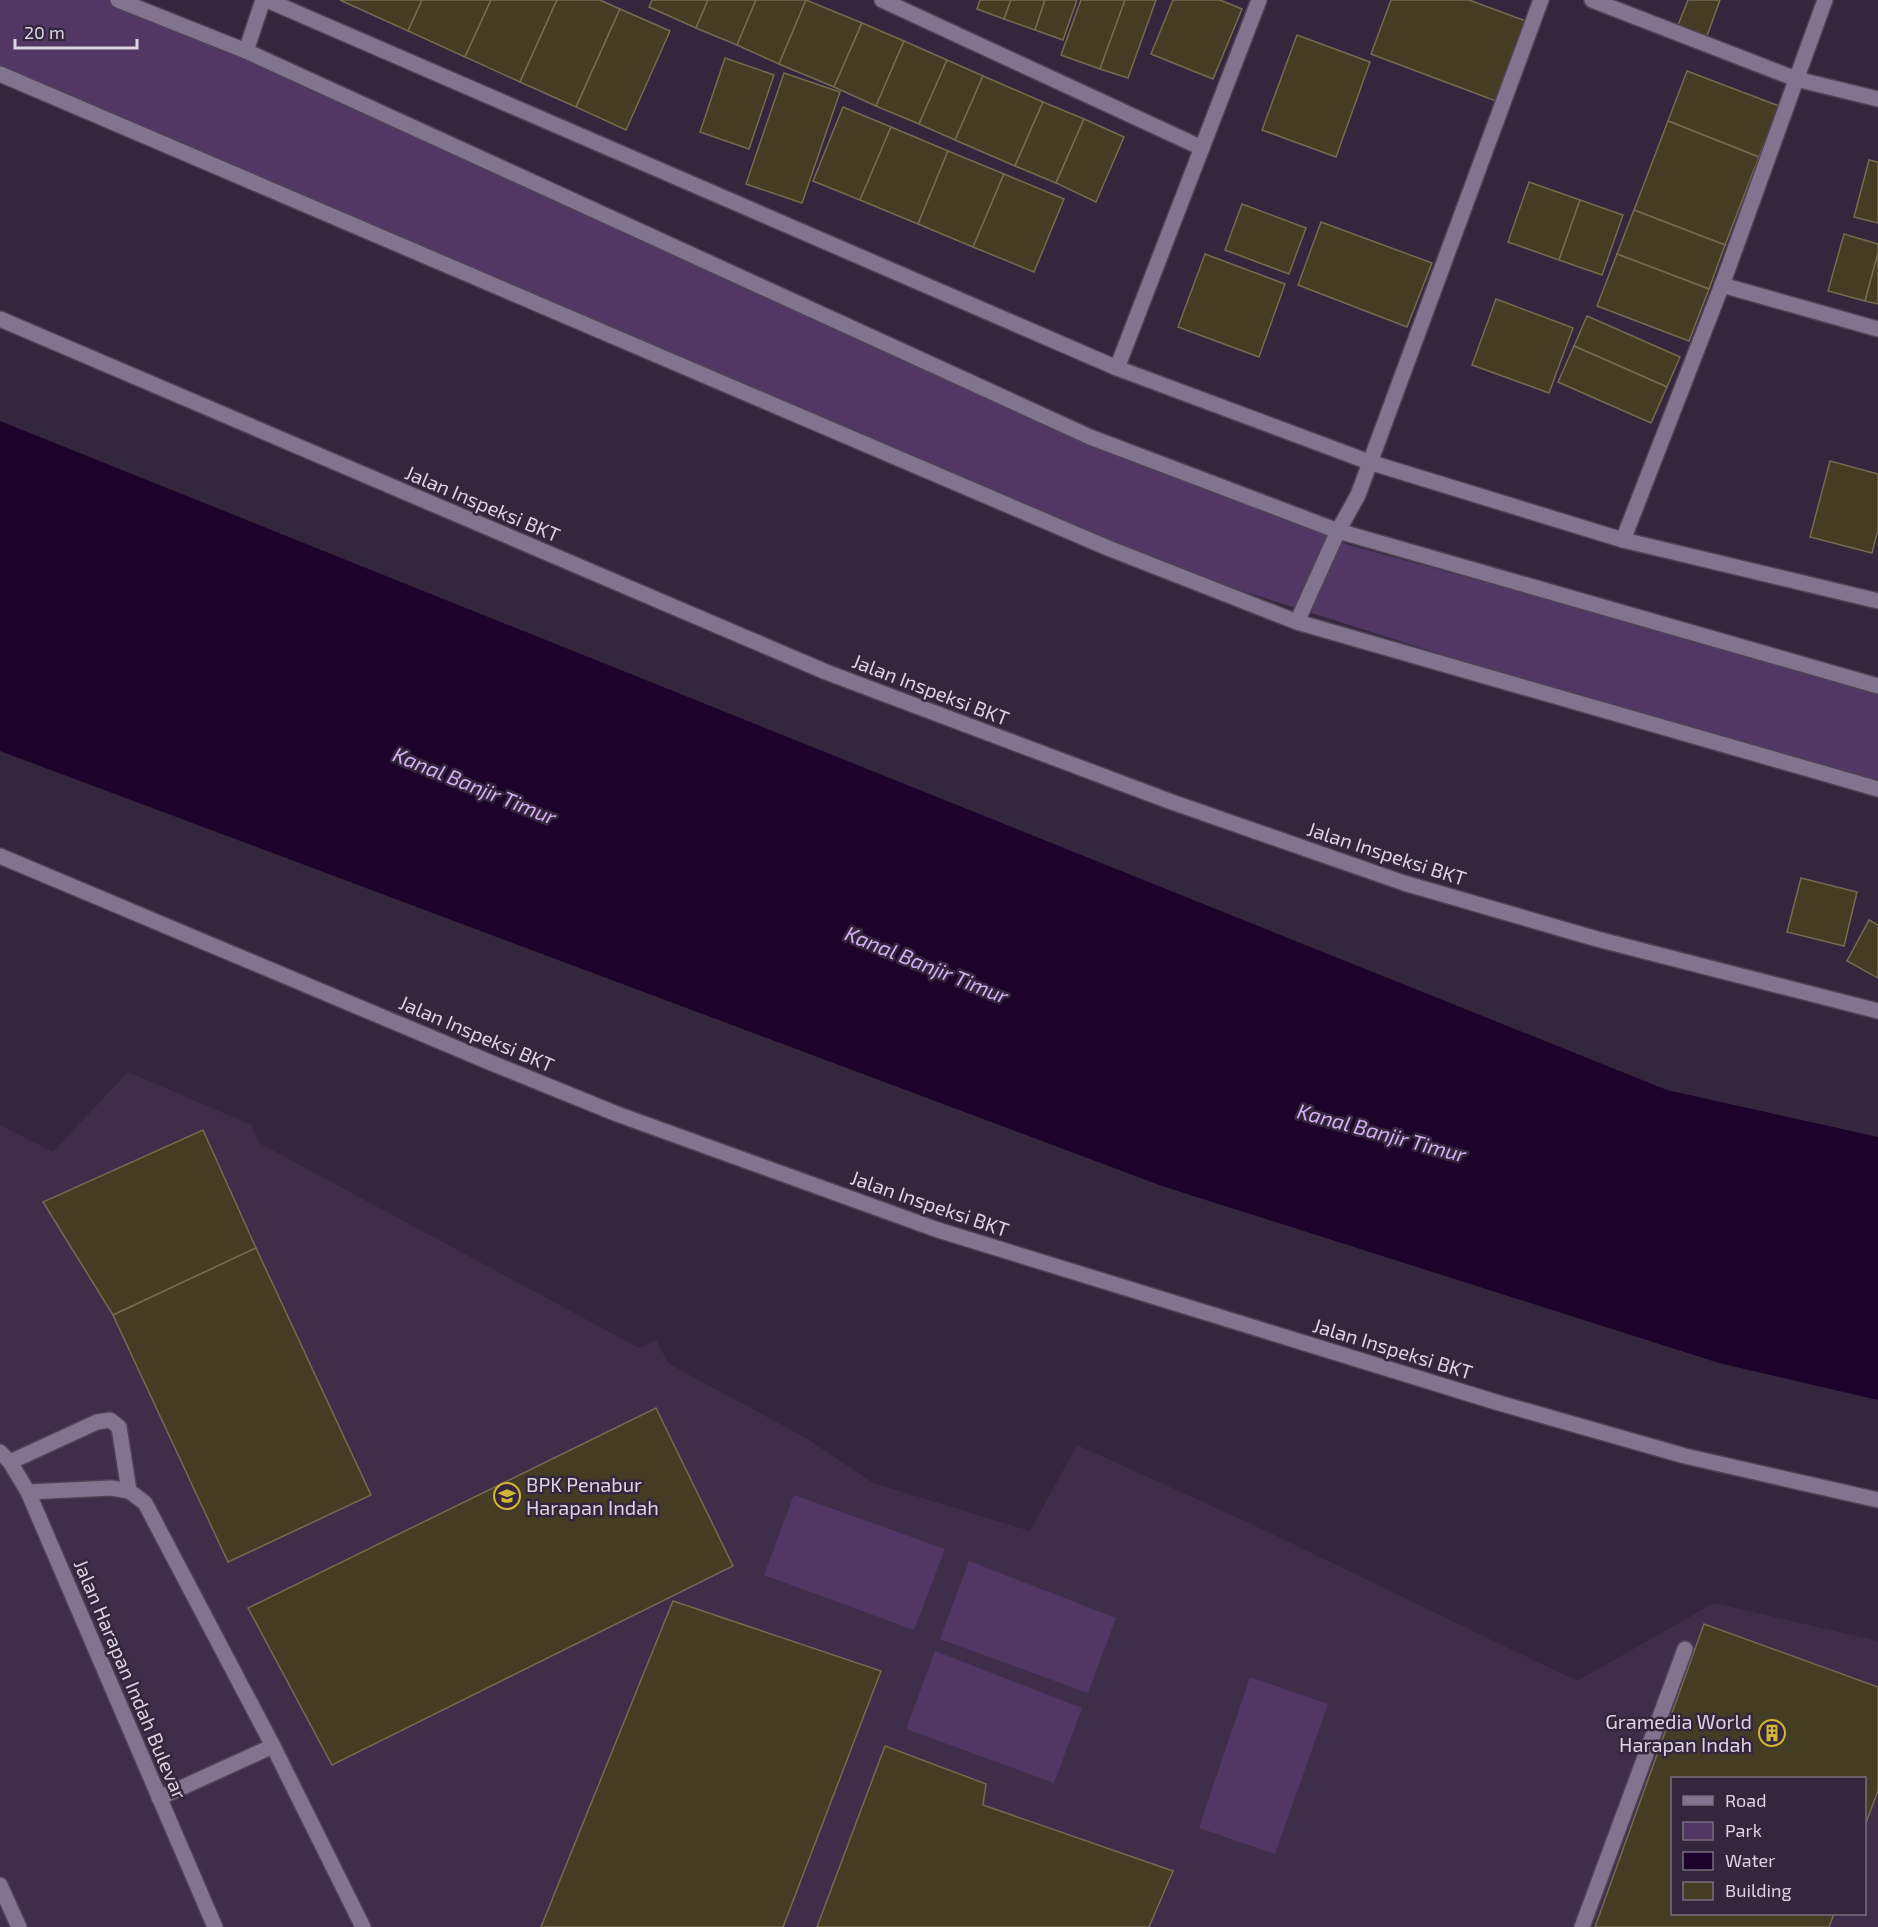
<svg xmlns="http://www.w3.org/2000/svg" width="1878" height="1927" font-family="'Exo 2',sans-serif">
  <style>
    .built { fill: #3e2e4a; fill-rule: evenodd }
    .green { fill: #523765 }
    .water { fill: #1d022c }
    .building { fill: #443d23; stroke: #736c50; stroke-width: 1.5 }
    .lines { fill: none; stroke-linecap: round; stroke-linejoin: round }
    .service-casing { stroke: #4e4355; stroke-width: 18 }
    .minor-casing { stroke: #4e4355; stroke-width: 18 }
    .tertiary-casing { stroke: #4e4355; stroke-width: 18 }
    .service { stroke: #82748e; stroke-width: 15 }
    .minor { stroke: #82748e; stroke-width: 15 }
    .tertiary { stroke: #82748e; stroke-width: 15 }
    .labels { text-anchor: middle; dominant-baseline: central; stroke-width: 5; stroke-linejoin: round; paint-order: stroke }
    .street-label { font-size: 20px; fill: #dcd4e2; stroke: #34273d }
    .poi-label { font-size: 20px; fill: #dcd4e2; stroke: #34273d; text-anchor: start }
    .water-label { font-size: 21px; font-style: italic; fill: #d7aef6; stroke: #34273d }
  </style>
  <rect width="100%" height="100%" fill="#34273d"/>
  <path class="built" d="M128,1072l123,53 8,18 380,205 17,-8 13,24 137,74 67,45 157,48 47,-86 170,77 330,159 137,-78 164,38v286h-1878v-802l53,27zM1672,1778h192v136h-192z"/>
  <g class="green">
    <polygon points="0,0 118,0 1090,437 1349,545 1878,690 1878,787 1748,752 1108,548 0,77"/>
    <polygon points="794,1495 945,1549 914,1630 764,1575"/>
    <polygon points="969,1561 1116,1618 1088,1693 940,1639"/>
    <polygon points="935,1651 1082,1708 1054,1783 906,1729"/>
    <polygon points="1250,1677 1328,1704 1275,1854 1199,1828"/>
  </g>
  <polygon class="water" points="0,421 1667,1090 1878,1137 1878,1400 1719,1363 1162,1186 0,751"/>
  <g class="building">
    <polygon points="340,0 422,0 408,31"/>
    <polygon points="422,0 491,0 465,57 408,31"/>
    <polygon points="491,0 557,0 520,82 465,57"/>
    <polygon points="557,0 600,0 620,9 576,107 520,82"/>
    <polygon points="652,0 708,0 696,28 649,7"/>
    <polygon points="708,0 756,0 737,45 696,28"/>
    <polygon points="756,0 806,0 779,64 737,45"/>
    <polygon points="806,0 862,23 834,87 779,64"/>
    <polygon points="980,0 1011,0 1004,19 977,9"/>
    <polygon points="1011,0 1045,0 1035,30 1004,19"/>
    <polygon points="1045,0 1077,0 1063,40 1035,30"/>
    <polygon points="1081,0 1125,0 1100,69 1061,55"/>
    <polygon points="1125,0 1156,0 1128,78 1100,69"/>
    <polygon points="1173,0 1220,0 1242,9 1213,79 1151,54"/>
    <polygon points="1391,0 1469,0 1526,21 1496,101 1371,54"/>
    <polygon points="1688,0 1720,0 1707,36 1678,25"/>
    <polygon points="620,9 670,31 626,130 576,107"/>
    <polygon points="862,23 904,41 876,106 834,87"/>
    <polygon points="1297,35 1370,62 1336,157 1262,130"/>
    <polygon points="904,41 947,60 919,124 876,106"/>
    <polygon points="725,58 774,75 749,149 700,132"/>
    <polygon points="947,60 983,76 955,140 919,124"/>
    <polygon points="1687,71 1779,106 1759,157 1668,121"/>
    <polygon points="784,73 840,92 802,203 746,184"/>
    <polygon points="983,76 1043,102 1015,166 955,140"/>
    <polygon points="1043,102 1084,119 1056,183 1015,166"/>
    <polygon points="843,107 891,127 860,200 813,181"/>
    <polygon points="1084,119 1124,137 1096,202 1056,183"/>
    <polygon points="1668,121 1759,157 1725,245 1634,210"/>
    <polygon points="891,127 948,151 918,224 860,200"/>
    <polygon points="948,151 1004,174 973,247 918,224"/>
    <polygon points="1869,160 1878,162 1878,223 1854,217"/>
    <polygon points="1004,174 1064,199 1034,272 973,247"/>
    <polygon points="1529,182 1580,200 1559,260 1508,242"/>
    <polygon points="1580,200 1623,215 1602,275 1559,260"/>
    <polygon points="1242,204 1306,228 1289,274 1225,250"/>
    <polygon points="1634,210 1725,245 1709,289 1617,254"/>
    <polygon points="1321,222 1432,263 1407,327 1298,285"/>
    <polygon points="1844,234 1878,244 1878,253 1865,301 1828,291"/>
    <polygon points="1878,253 1878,304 1865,301"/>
    <polygon points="1205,254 1285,284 1259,357 1178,327"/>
    <polygon points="1617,254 1709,289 1689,341 1597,306"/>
    <polygon points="1496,299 1573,328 1549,393 1472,365"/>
    <polygon points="1587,316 1680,357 1667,387 1574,346"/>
    <polygon points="1574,346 1667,387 1651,423 1558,382"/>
    <polygon points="1830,461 1878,474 1878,530 1872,553 1810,537"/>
    <polygon points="1801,878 1857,892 1844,946 1787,932"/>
    <polygon points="1869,920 1878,925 1878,978 1847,961"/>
    <polygon points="203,1130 256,1248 113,1315 43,1202"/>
    <polygon points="256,1248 371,1495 228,1562 113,1315"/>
    <polygon points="656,1408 733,1566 332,1765 248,1608"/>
    <polygon points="673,1601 881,1671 783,1927 541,1927"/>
    <polygon points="1704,1624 1878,1687 1878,1791 1864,1828 1864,1778 1672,1778 1672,1914 1834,1914 1829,1927 1595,1927"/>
    <polygon points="885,1746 986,1784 983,1805 1173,1871 1149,1927 817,1927"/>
  </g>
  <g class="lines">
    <defs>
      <g id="service">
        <polyline points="10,1462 97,1422 110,1420 119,1427 129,1491"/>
        <polyline points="28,1492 111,1488 129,1491 145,1503 273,1746 363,1927"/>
        <polyline points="159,1798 273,1746"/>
        <polyline points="1582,1927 1685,1649"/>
      </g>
      <g id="minor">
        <polyline points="118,0 246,51 1090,437 1338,531 1878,686"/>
        <polyline points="267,0 1117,368 1369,462 1623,540 1878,601"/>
        <polyline points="882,0 1202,148"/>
        <polyline points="1592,0 1796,79 1878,99"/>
        <polyline points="246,51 263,0"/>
        <polyline points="0,74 1108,548 1297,622 1878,789"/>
        <polyline points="1722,285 1878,329"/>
        <polyline points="1117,368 1259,0"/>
        <polyline points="1623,540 1722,285 1825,0"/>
        <polyline points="1297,622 1338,531 1358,495 1541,0"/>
      </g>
      <g id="tertiary">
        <polyline points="0,319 826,672 1169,801 1404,883 1597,939 1878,1011"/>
        <polyline points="0,856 494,1064 617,1114 938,1230 1499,1403 1685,1456 1878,1500"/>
        <polyline points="0,1452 10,1462 28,1492 215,1927"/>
        <polyline points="0,1885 19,1927"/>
      </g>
    </defs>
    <use href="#service" class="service-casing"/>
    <use href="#minor" class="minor-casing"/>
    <use href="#tertiary" class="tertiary-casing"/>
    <use href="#service" class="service"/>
    <use href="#minor" class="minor"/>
    <use href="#tertiary" class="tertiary"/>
  </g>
  <defs>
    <symbol id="school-ring" viewBox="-11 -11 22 22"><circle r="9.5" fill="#34273d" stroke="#d3b635" stroke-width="1.5"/><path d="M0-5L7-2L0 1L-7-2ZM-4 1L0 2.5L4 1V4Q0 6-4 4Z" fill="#d3b635"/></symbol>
    <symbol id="building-ring" viewBox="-11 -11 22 22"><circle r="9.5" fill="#34273d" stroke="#d3b635" stroke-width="1.5"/><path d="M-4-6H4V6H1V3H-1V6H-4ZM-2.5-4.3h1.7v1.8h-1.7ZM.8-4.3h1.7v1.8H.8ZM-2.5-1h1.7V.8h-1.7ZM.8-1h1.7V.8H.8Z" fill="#d3b635"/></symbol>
  </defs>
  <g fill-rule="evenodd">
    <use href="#school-ring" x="492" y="1481" width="30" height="30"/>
    <use href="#building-ring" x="1757" y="1718" width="30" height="30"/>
  </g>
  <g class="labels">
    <g class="street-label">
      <text transform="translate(483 503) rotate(23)">Jalan Inspeksi BKT</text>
      <text transform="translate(931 689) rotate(21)">Jalan Inspeksi BKT</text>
      <text transform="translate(1387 853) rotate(18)">Jalan Inspeksi BKT</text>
      <text transform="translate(477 1033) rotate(23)">Jalan Inspeksi BKT</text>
      <text transform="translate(930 1203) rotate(19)">Jalan Inspeksi BKT</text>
      <text transform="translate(1393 1348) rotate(17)">Jalan Inspeksi BKT</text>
      <text transform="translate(131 1679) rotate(67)">Jalan Harapan Indah Bulevar</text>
    </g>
    <g class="poi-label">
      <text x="526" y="1484">BPK Penabur<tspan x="526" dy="23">Harapan Indah</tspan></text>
      <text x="1752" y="1721" text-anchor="end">Gramedia World<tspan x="1752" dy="23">Harapan Indah</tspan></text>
    </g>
    <g class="water-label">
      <text transform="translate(475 785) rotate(22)">Kanal Banjir Timur</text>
      <text transform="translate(927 964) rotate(22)">Kanal Banjir Timur</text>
      <text transform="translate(1382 1132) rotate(15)">Kanal Banjir Timur</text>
    </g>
  </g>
  <rect x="1671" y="1777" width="195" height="138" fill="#34273d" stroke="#776c7f" stroke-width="1.5"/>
  <rect x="1683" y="1796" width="30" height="9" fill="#82748e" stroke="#776c7f" stroke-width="1.5"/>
  <text x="1725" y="1807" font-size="18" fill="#dcd4e2">Road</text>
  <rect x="1683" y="1822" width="30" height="18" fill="#523765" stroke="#776c7f" stroke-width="1.5"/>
  <text x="1725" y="1837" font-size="18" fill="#dcd4e2">Park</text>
  <rect x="1683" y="1852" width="30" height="18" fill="#1d022c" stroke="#776c7f" stroke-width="1.5"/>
  <text x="1725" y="1867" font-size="18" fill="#dcd4e2">Water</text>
  <rect x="1683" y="1882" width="30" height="18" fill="#443d23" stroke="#776c7f" stroke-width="1.5"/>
  <text x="1725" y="1897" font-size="18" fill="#dcd4e2">Building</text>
  <path d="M15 39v9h122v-9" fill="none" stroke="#dcd4e2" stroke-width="3"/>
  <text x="24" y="39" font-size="18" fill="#dcd4e2" stroke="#34273d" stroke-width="4.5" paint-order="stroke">20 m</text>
</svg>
